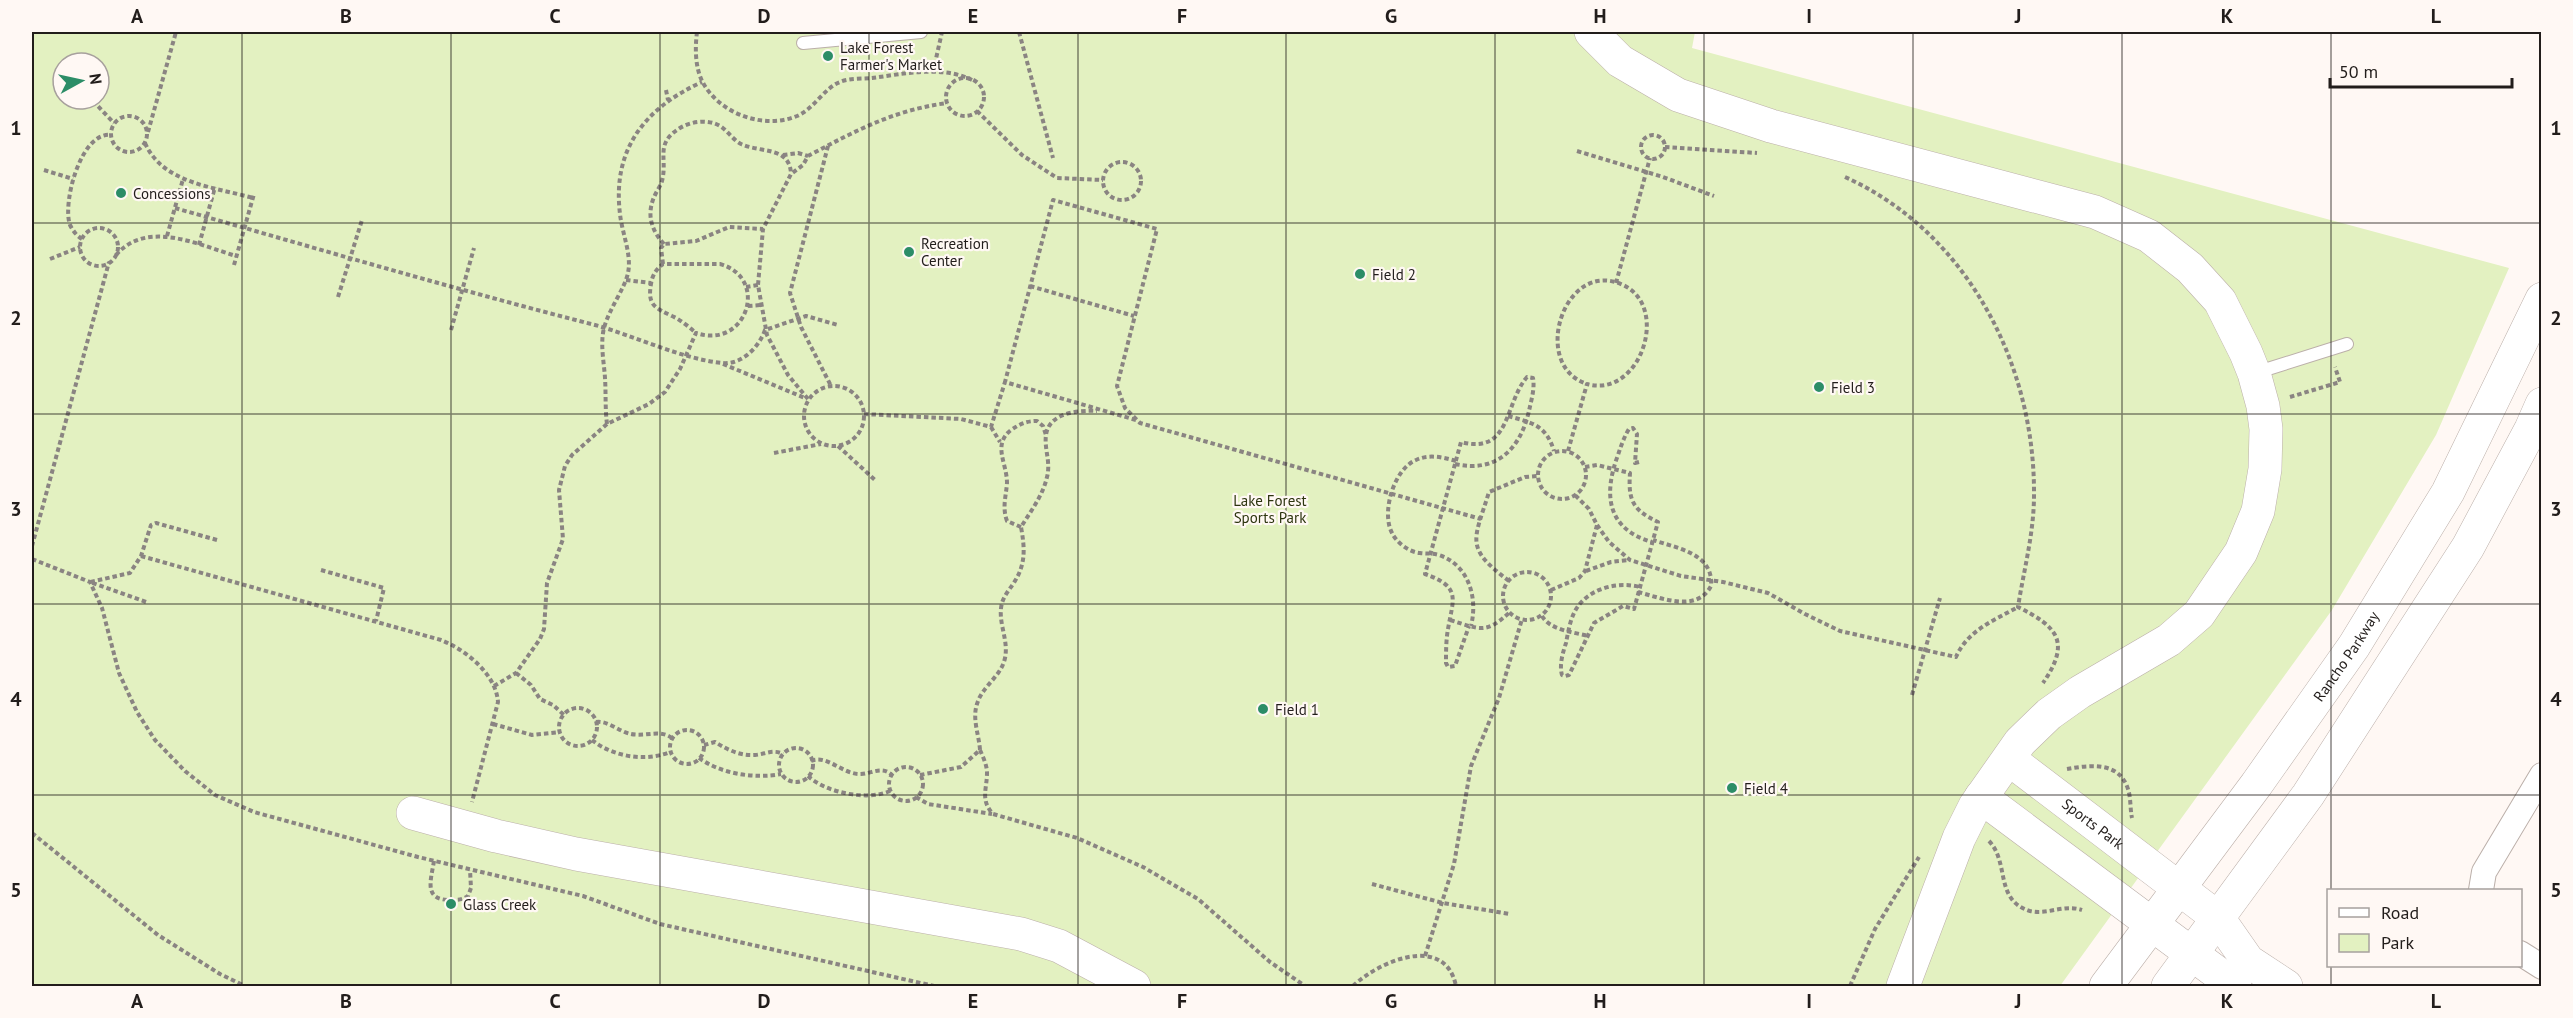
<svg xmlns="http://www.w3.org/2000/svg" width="2573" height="1018" font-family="'PT Sans',sans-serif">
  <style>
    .green { fill: #e3f1c1; fill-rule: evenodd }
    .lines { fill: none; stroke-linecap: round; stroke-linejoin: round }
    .lane-casing { stroke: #bbafa9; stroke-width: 14 }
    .street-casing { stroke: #bbafa9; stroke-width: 26 }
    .secondary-casing { stroke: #bbafa9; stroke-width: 34 }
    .path { stroke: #8a8482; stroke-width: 4; stroke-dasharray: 4.5 3; stroke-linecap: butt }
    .lane { stroke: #fff; stroke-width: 12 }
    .street { stroke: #fff; stroke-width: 24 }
    .secondary { stroke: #fff; stroke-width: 33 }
    .grid { fill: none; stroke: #221d1b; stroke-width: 1.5; stroke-opacity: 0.55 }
    .poi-dot { fill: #2c8d67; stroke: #fff8f4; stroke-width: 2 }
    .labels { text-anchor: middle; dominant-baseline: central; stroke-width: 4.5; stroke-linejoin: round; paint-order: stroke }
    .poi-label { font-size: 15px; fill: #221d1b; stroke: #fff8f4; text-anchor: start }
    .park-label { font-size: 15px; fill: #2d350f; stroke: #fff8f4 }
    .street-label { font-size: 15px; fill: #221d1b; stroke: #fff8f4 }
    .neatline { fill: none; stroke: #221d1b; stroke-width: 2 }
    .grid-label { font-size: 20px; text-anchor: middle; font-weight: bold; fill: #221d1b }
  </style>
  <rect width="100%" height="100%" fill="#fff8f4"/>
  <path class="green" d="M32,32h1663l-3,16 817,220 -73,167 -104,175 -272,376h-2028zM63,63h36v36h-36z"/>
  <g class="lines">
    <defs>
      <g id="lane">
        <polyline points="803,43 921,32"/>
        <polyline points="2255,373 2347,344"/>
      </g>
      <g id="street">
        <polyline points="2481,890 2484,872 2542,775"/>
        <polyline points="2520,953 2542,967"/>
      </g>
      <g id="secondary">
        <polyline points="1591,32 1620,61 1678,95 1771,126 2095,212 2149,236 2190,268 2220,301 2246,353 2254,373 2263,406 2266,429 2265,469 2258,511 2241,552 2199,614 2169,640 2080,692 2049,714 2020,742 1975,806 1959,838 1903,986"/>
        <path id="s1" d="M2009,759l209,159 30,43 38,25"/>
        <polyline points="1981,797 2235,986"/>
        <polyline points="413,813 496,836 576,854 1021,934 1059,946 1134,986"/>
        <path id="s2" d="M2106,986l150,-201 98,-139 94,-154 94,-193"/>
        <polyline points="2168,986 2308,795 2468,547 2531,429 2542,404"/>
      </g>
    </defs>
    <use href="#lane" class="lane-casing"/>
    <use href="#street" class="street-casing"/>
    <use href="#secondary" class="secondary-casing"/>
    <g class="path">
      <path d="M697,32c-2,16 -2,34 5,49 17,33 62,49 95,35 17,-7 27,-28 43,-34 9,-4 22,-3 32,-4 31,-4 70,-13 100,2"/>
      <polyline points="1019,32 1053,158"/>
      <polyline points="933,72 942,32"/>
      <circle cx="965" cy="97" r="19"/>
      <polyline points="666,90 668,100"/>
      <polyline points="93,101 114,123"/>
      <polyline points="977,111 1022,155 1057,178 1103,180"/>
      <circle cx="129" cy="134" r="18"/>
      <polyline points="148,132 176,32"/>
      <circle cx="1653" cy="147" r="12"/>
      <path d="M145,143c18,41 70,44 108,55"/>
      <polyline points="828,146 790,293 801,327 831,386"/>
      <polyline points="1665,147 1757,153"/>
      <polyline points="1577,151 1663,177 1714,196"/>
      <polyline points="783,155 798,153 808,156"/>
      <circle cx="1122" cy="181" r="19"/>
      <polyline points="44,170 73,179"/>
      <path d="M1845,177c122,55 190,187 189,318 0,38 -10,74 -16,112 40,20 53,35 25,76"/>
      <path d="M175,208c140,40 279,81 420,117 40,11 87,34 127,38 20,2 37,-16 43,-33l41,-14 32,9"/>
      <circle cx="99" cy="247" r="19"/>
      <polyline points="167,236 183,179"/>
      <path d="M82,239c-5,-3 -9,-8 -12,-14 -8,-22 11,-94 41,-90"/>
      <path d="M664,244c-14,-15 -18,-32 -8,-51 2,-4 5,-8 6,-12 6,-23 -8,-37 18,-53 12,-7 28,-9 40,-2 8,5 13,14 21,18 19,9 49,2 50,30"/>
      <polyline points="199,245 215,187"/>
      <path d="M116,255c31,-36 83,-10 120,1"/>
      <polyline points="50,259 80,247"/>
      <polyline points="663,264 661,248 664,244 696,241 729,227 763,229"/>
      <polyline points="234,265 254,194"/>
      <polyline points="626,280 651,283"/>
      <polyline points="1616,283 1650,158"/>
      <polyline points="1030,286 1134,316"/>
      <polyline points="746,287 758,285"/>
      <polyline points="338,297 362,220"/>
      <polyline points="748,306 761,305"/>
      <polyline points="451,330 474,248"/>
      <polyline points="723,364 805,398"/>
      <circle cx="834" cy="416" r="30"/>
      <polyline points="2290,397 2340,382 2335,367"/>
      <path d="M808,399l-20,-24 -21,-40 -9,-50 5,-56 28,-55 12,-9 5,-9c47,-25 86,-46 139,-53"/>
      <polyline points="864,414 961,419 991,427 1005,382"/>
      <path d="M1508,416c25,7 38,9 46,35"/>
      <polyline points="1136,420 1005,382 1053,200 1157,229 1117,386 1125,408 1140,423 1481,519"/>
      <path d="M607,424c-2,-15 -1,-31 -2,-46 -1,-16 -5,-34 -1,-50 5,-19 21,-40 24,-55 4,-18 -6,-40 -8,-59 -8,-65 25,-106 82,-132"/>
      <polyline points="991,427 1000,442"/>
      <polyline points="838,446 875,480"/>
      <circle cx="1562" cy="475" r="24"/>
      <path d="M1568,451l19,-67c53,15 84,-77 36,-99 -58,-28 -94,80 -36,99"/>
      <polyline points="774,453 821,444"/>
      <path d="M1456,461c-14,-4 -27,-7 -40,-1 -22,9 -35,52 -24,73 5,10 17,19 28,20 7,1 12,0 19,2 30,10 39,43 32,71"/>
      <path d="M1639,462l-4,1 2,-29 -4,-6 -4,1c-5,8 -8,17 -11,26 -15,40 -11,74 34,87"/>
      <path d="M1455,464c41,9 65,-14 74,-53 2,-10 6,-22 4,-33l-6,-1c-23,27 -16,78 -66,65l-36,132c37,13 28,25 23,55 -2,11 -2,23 -2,34l2,4 7,-1 14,-40"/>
      <path d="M1585,467l12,-2 33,8c-2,28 3,37 28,49l-24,87 -11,-3 -29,17 -25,52 -4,1 -3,-1c-3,-10 1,-23 4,-32 2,-10 4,-23 9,-32 12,-22 41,-30 65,-24"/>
      <path d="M1597,525l12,17 21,18 51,16 42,6 45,11 37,21 35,17 116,26c12,-27 37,-36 62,-50"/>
      <path d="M1021,527l-14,-6c-5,-14 -1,-24 0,-38 0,-20 -15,-38 4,-53 9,-6 15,-9 26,-9l6,5 3,9"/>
      <polyline points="32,546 109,262"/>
      <path d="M141,556l300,84c25,10 55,34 57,62l-26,100"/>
      <polyline points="32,559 90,582 102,608 119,673 137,712 155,740 185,771 215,795 254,812 418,857 583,896 660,924 934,986"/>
      <polyline points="321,570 384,588 376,621"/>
      <polyline points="1586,571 1611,562 1628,560"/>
      <circle cx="1527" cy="596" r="24"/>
      <path d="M1509,581c-45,-34 -35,-40 -20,-89l36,-15 12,-1"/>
      <polyline points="1551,590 1579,578 1585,571 1597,525 1589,509 1575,495"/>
      <path d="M1638,592c23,6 59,21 73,-6 3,-33 -35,-38 -58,-46"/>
      <polyline points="146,602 90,582 130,573 141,556 151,525 156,523 217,540"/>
      <path d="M1542,616c8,14 31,16 46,20"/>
      <path d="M1450,620c30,9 35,15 60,-8"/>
      <polyline points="516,673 531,685 540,699 553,705 564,715"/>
      <path d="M494,686l22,-13 24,-34 4,-10 3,-46 16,-44 -4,-49 6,-24 7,-11 35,-31 42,-20 16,-12 15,-23 16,-36c51,17 74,-55 24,-69h-57c-7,5 -11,12 -12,20 -4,22 5,24 21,32 9,4 17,11 24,17"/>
      <polyline points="1912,695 1940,598"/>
      <circle cx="578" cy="727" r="19"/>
      <path d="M596,722c11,-2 24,10 35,12 15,3 29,-5 41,4"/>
      <polyline points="493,724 532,735 560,732"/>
      <circle cx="687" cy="747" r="17"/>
      <path d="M592,740c21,17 54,22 78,12"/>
      <path d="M704,745l11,-3c13,8 25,14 40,13 11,-1 18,-6 28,-1"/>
      <circle cx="796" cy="765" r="17"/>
      <path d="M980,750c3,7 7,15 7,23 0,16 -7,27 6,41l84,24 66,29 55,32 72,63 35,24"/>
      <path d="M699,758c22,16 56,21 82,16"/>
      <path d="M811,761c16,-7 32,14 50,13 12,-1 21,-8 31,1"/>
      <circle cx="906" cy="784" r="17"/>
      <path d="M2067,769c23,-4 52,-8 61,20 3,9 2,20 4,29"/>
      <path d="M920,775l41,-8 19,-17c-1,-15 -8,-31 -3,-46 5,-18 24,-27 28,-46 4,-19 -8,-36 -3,-55 2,-7 7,-13 11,-19 13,-19 12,-35 8,-57 10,-16 22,-32 26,-50 4,-15 -3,-28 -1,-42 3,-23 34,-25 51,-24"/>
      <path d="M808,776c18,17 60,25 82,15"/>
      <polyline points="916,797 928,804 992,814"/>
      <polyline points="32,833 158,935 220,974 245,986"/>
      <path d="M1989,841c21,22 5,59 41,70 18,4 34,-7 52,-1"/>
      <path d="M434,861c-3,19 -11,39 16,39 7,0 12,0 18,-4l3,-8 -1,-18"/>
      <polyline points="1372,884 1443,903 1510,914"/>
      <polyline points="1425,956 1454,864 1471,766 1499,698 1522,619"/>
      <path d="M1353,986c26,-25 92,-53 103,0"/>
      <polyline points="1477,986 1505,986"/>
      <polyline points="1850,986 1875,929 1919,857"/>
    </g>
    <use href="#lane" class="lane"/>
    <use href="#street" class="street"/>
    <use href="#secondary" class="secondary"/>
  </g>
  <path class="grid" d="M242,32v954M451,32v954M660,32v954M869,32v954M1078,32v954M1286,32v954M1495,32v954M1704,32v954M1913,32v954M2122,32v954M2331,32v858M32,223h2510M32,414h2510M32,604h2510M32,795h2510M2331,966v20"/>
  <g class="poi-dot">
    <circle cx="828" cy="56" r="6"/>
    <circle cx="121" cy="193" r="6"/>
    <circle cx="909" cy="252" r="6"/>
    <circle cx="1360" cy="274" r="6"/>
    <circle cx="1819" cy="387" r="6"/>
    <circle cx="1263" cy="709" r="6"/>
    <circle cx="1732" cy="788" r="6"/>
    <circle cx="451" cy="904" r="6"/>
  </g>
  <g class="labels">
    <g class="poi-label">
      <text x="840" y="47">Lake Forest<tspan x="840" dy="17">Farmer's Market</tspan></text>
      <text x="133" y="193">Concessions</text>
      <text x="921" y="243">Recreation<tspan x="921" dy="17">Center</tspan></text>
      <text x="1372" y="274">Field 2</text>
      <text x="1831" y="387">Field 3</text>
      <text x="1275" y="709">Field 1</text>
      <text x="1744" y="788">Field 4</text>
      <text x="463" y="904">Glass Creek</text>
    </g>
    <g class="park-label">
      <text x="1270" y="500">Lake Forest<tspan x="1270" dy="17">Sports Park</tspan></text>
    </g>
    <g class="street-label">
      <text stroke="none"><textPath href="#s2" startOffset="408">Rancho Parkway</textPath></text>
      <text stroke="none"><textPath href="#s1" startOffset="106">Sports Park</textPath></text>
    </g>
  </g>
  <rect width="2573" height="1018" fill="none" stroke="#fff8f4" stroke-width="66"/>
  <rect x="2327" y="889" width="195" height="78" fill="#fff8f4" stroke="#a7a09d" stroke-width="1.5"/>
  <rect x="2339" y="908" width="30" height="9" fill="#ffffff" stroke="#a7a09d" stroke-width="1.5"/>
  <text x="2381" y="919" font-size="18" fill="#221d1b">Road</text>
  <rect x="2339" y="934" width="30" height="18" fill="#e3f1c1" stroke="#a7a09d" stroke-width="1.5"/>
  <text x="2381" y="949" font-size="18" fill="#221d1b">Park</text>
  <g transform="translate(81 81) rotate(82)"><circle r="28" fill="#fff8f4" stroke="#a7a09d" stroke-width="1.5"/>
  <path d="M0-4.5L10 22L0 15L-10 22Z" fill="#2c8d67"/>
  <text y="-9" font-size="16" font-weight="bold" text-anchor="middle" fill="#221d1b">N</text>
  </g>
  <path d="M2330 78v9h182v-9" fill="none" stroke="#221d1b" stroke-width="3"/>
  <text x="2339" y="78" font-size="18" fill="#221d1b" stroke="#fff8f4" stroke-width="4.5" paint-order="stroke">50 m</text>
  <rect x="33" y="33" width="2507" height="952" class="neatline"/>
  <g class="grid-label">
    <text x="137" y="23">A</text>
    <text x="346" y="23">B</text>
    <text x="555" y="23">C</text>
    <text x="764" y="23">D</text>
    <text x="973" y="23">E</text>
    <text x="1182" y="23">F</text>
    <text x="1391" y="23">G</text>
    <text x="1600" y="23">H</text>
    <text x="1809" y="23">I</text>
    <text x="2018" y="23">J</text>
    <text x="2227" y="23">K</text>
    <text x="2436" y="23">L</text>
    <text x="16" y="135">1</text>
    <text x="2556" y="135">1</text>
    <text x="16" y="325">2</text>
    <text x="2556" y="325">2</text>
    <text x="16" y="516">3</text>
    <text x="2556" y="516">3</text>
    <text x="16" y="706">4</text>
    <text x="2556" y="706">4</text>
    <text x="16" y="897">5</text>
    <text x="2556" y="897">5</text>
    <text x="137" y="1008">A</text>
    <text x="346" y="1008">B</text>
    <text x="555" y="1008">C</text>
    <text x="764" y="1008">D</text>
    <text x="973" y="1008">E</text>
    <text x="1182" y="1008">F</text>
    <text x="1391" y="1008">G</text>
    <text x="1600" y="1008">H</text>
    <text x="1809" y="1008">I</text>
    <text x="2018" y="1008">J</text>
    <text x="2227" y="1008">K</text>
    <text x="2436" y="1008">L</text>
  </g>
</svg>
